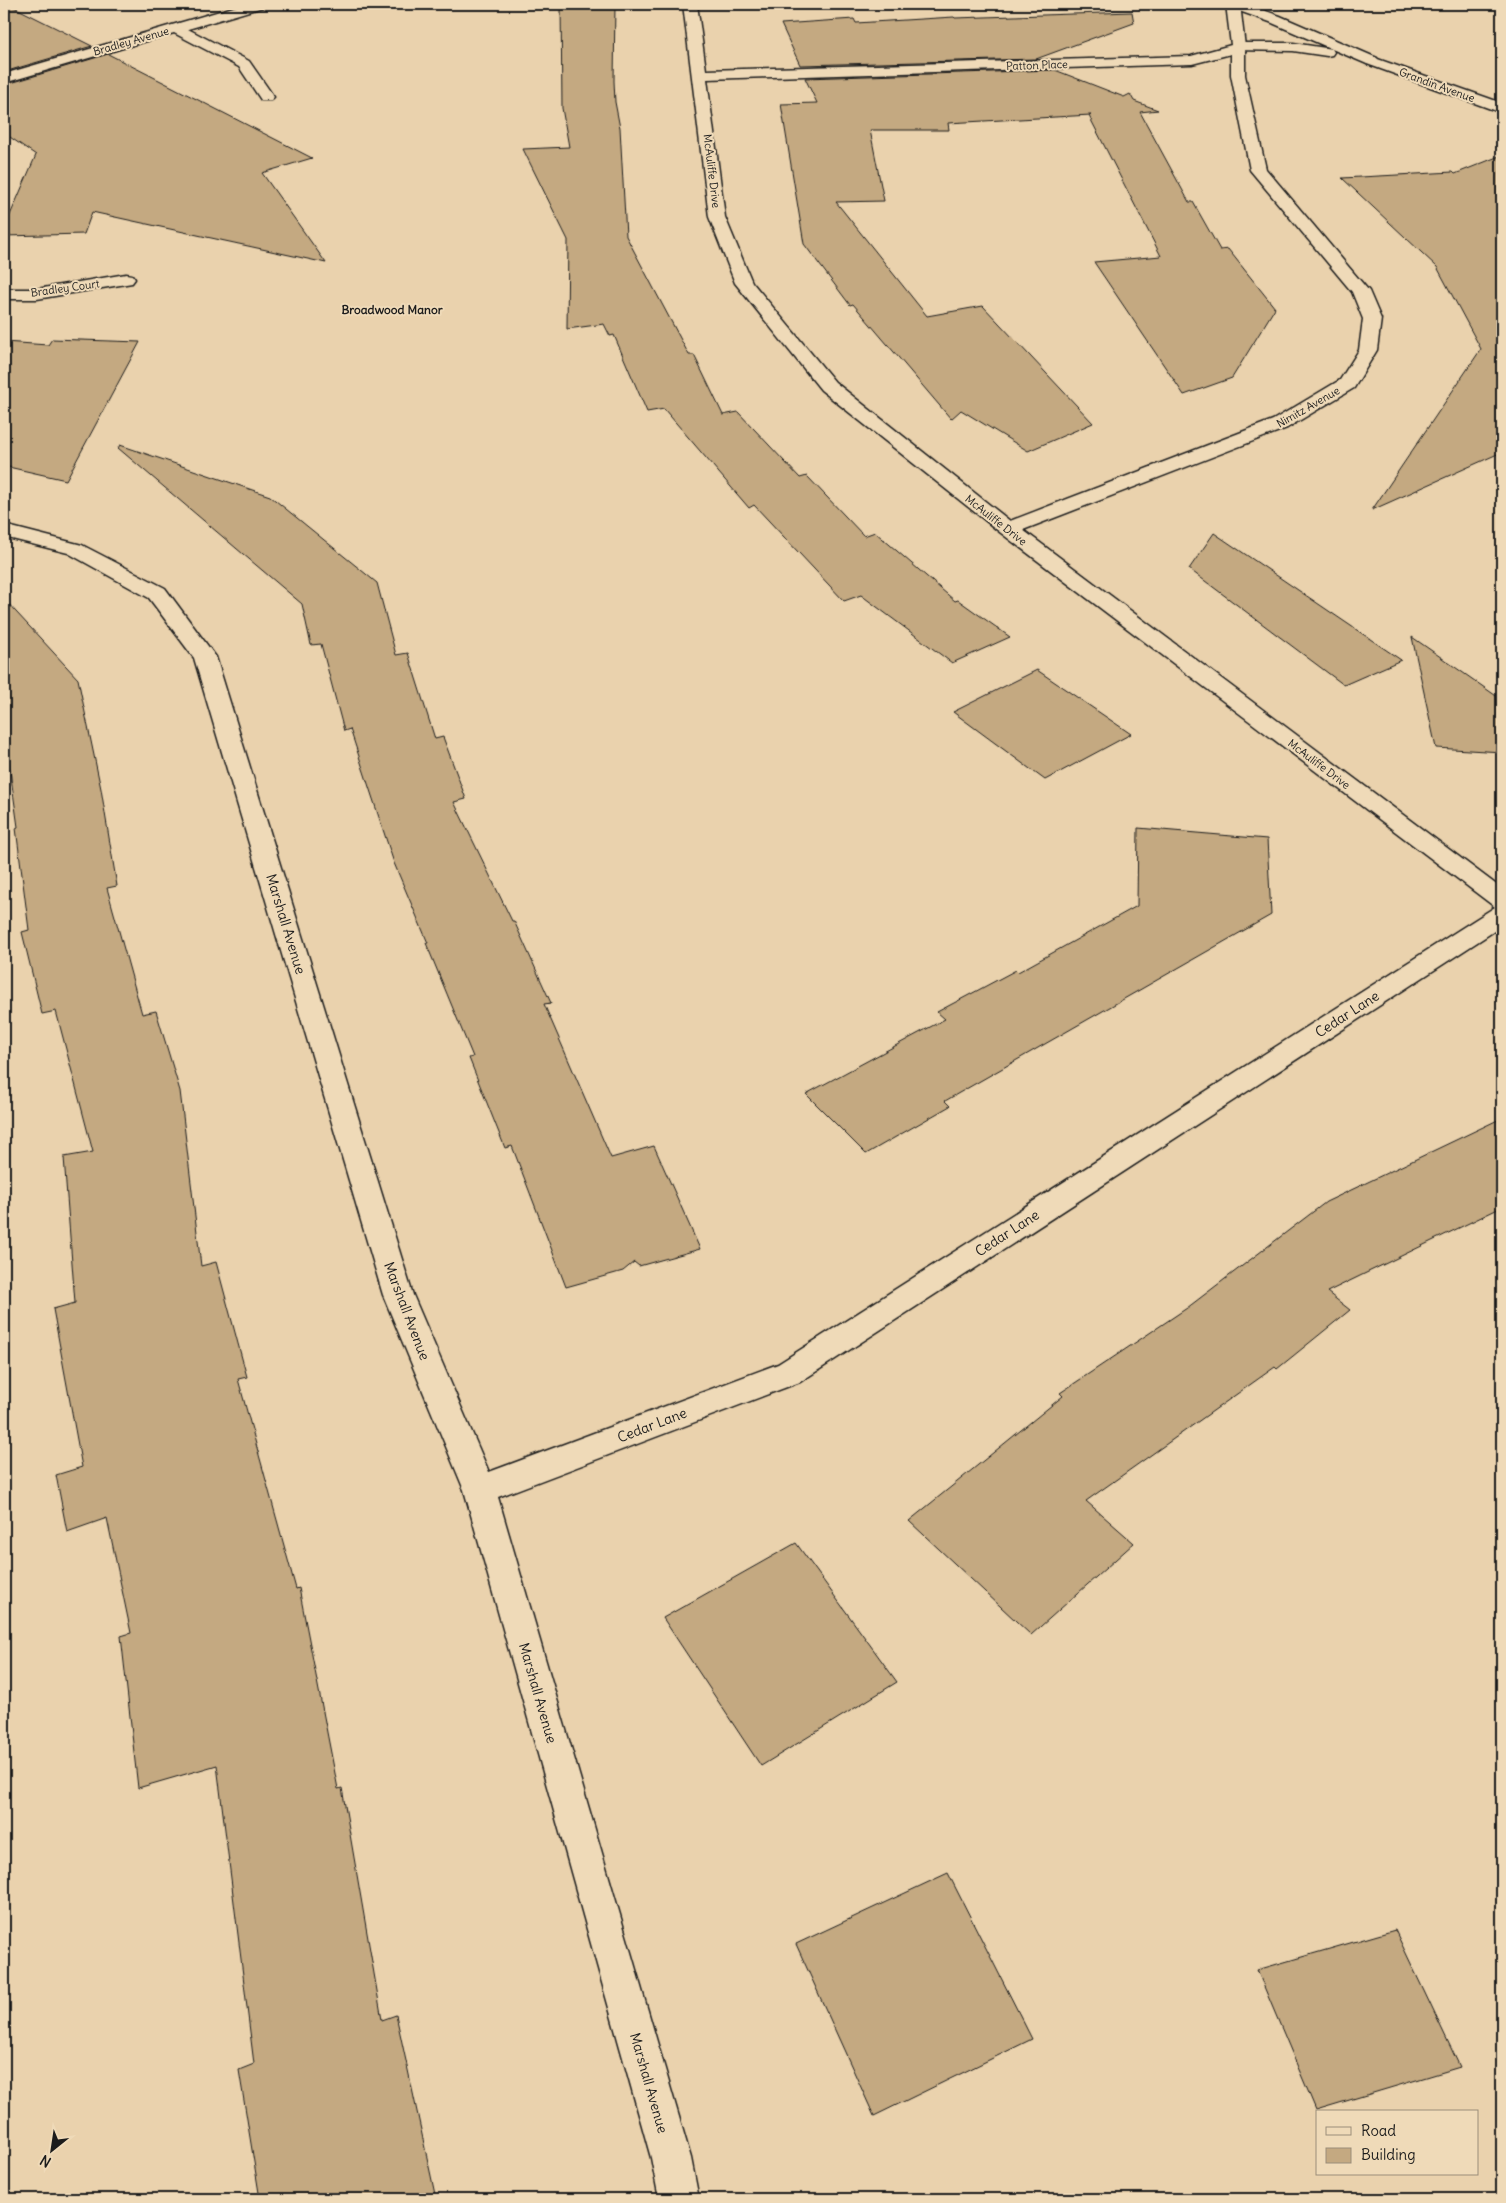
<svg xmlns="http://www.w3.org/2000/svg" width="1506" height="2203" font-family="Delius,sans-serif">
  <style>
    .building { fill: #c4a981; stroke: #1c1c1c }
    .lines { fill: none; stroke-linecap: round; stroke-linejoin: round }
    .street-casing { stroke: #1c1c1c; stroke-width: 3 }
    .secondary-casing { stroke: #1c1c1c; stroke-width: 3 }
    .street { fill: #efdab8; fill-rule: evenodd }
    .secondary { fill: #efdab8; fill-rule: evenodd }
    .labels { text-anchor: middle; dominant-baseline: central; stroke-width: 4; stroke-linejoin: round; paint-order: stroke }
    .far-street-label { font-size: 11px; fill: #1c1c1c; stroke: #efdab8 }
    .far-neighbourhood-label { font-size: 12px; font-weight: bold; fill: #1c1c1c; stroke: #efdab8 }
    .street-label { font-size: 14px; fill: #1c1c1c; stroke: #efdab8 }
  </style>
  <rect width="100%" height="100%" fill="#ead2ad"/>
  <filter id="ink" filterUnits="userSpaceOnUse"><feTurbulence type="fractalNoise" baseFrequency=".02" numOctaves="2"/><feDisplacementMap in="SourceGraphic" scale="10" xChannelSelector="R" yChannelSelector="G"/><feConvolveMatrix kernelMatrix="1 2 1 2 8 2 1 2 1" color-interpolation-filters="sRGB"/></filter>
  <g filter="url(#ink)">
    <g class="building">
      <polygon points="4,4 8,4 92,46 4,72"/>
      <polygon points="561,4 615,4 614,81 615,102 620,128 626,236 689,355 694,355 723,415 738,412 800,478 807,476 864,536 875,532 955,601 958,600 1010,637 952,663 861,595 844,601 754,505 749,508 664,409 647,412 614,335 610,336 604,324 567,329 568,240 523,149 569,147 562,108"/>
      <polygon points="1132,12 1134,23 1036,59 800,65 781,24 854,19 856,23 954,17 955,18"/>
      <polygon points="108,54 312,158 262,173 326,263 92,212 84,234 4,236 4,229 36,155 4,133 4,85"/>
      <polygon points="1055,70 1124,97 1130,94 1134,101 1158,110 1140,112 1189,202 1193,202 1220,250 1228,249 1275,308 1232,378 1184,395 1094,262 1161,256 1089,116 1091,115 948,123 949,130 870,130 884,201 836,202 927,316 983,306 1093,423 1028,451 961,410 951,419 853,304 850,305 804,244 781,104 817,103 805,78"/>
      <polygon points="1502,155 1502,452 1372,510 1481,349 1437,267 1342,178 1453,172 1455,174"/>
      <polygon points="52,339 140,342 66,480 4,466 4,342 48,345"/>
      <polygon points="120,445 270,496 377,583 396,655 408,653 435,739 443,737 466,799 454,802 512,921 514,921 551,1003 544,1004 611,1158 654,1146 700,1249 639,1266 634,1262 623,1271 566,1287 512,1146 505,1148 469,1058 473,1057 426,943 428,943 394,863 350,729 344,731 321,644 311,645 302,604 118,448"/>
      <polygon points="1214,533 1401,660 1344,685 1189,569"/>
      <polygon points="4,599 78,679 101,789 117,886 107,888 142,1014 156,1011 180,1091 201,1266 216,1262 247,1377 238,1379 296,1589 299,1588 338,1789 342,1788 382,2020 396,2015 436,2199 260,2199 239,2070 254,2064 217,1765 138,1788 121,1636 131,1633 107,1518 67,1532 56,1475 82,1467 53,1309 75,1303 64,1157 93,1152 56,1011 42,1014 22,932 29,930 16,828 18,827 4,728"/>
      <polygon points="1412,637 1502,700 1502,752 1436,748"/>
      <polygon points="1037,670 1131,734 1045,780 953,712"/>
      <polygon points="1138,828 1267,839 1271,915 945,1101 950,1106 866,1154 806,1094 945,1019 937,1012 1016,970 1018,972 1137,906"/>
      <polygon points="1502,1118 1502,1207 1327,1292 1350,1310 1277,1369 1275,1367 1086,1501 1134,1543 1031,1635 909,1521 1063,1396 1060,1393 1187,1308 1326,1202"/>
      <polygon points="796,1543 897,1682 761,1766 663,1618"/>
      <polygon points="948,1873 1032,2039 874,2116 796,1944"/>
      <polygon points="1395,1930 1460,2067 1316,2110 1257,1970"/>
    </g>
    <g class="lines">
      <defs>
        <g id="street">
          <polygon points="244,4 265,4 263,7 188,29 249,61 274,97 271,100 261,100 239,67 174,33 4,83 4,74"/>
          <path d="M683,4h14l9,66 485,-14 40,-11 -5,-41h14l5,43v28l21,94 103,122 12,28 -4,31 -23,38 -67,40 -264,102 479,359v37l-702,456 -302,115 193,661 8,41h-40l-8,-41 -187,-668 -81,-195 -189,-637 -45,-60 -81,-45 -64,-16v-12l78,20 83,43 51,69 197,638 76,177 289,-108 717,-457 -494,-374 -180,-143 -86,-107 -26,-66zM1231,54v21l19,95 102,122 11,27 -4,31 -19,30 -67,40 -263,101 -175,-139 -83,-100 -27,-65 -18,-138 485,-15z"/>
          <polygon points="1372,57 1502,103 1502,113 1367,64 1365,61 1367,58"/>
          <polygon points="126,274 132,275 135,279 132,283 37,299 4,299 4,289 37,289"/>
        </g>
        <polygon id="secondary" points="1226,4 1246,4 1280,16 1377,58 1379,61 1377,64 1367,64 1332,49 1334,52 1332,55 1327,56 1293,51 1233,50 1231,47 1233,44 1238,43 1293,43 1332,49 1270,22 1228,7"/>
      </defs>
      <use href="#street" class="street-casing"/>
      <use href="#secondary" class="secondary-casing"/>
      <use href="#street" class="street"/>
      <use href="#secondary" class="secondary"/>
    </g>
  </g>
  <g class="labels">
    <g class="far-street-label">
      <text transform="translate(131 41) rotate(-16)">Bradley Avenue</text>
      <text transform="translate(1037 65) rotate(-2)">Patton Place</text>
      <text transform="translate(1437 85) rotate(20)">Grandin Avenue</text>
      <text transform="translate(712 171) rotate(83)">McAuliffe Drive</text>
      <text transform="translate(65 288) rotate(-8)">Bradley Court</text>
      <text transform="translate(1308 407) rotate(-30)">Nimitz Avenue</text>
      <text transform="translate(996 520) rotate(38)">McAuliffe Drive</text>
      <text transform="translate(1319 764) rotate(37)">McAuliffe Drive</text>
    </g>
    <g class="far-neighbourhood-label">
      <text x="392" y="309">Broadwood Manor</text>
    </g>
    <g class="street-label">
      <text transform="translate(286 924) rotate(73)">Marshall Avenue</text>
      <text transform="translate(1347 1014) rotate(-33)">Cedar Lane</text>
      <text transform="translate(1007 1233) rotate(-33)">Cedar Lane</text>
      <text transform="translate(407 1311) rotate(69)">Marshall Avenue</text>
      <text transform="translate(652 1425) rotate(-21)">Cedar Lane</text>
      <text transform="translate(538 1693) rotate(74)">Marshall Avenue</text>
      <text transform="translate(649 2083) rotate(74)">Marshall Avenue</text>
    </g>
  </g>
  <rect width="1506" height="2203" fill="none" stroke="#efdab8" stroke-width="20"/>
  <rect x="10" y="10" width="1486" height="2183" fill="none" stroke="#1c1c1c" stroke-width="2" filter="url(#ink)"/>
  <rect x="1316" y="2110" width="162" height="65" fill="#efdab8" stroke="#9b8e7a"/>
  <rect x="1326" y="2127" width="25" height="8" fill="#efdab8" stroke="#9b8e7a"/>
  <text x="1361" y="2136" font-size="15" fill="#1c1c1c">Road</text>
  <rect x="1326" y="2148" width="25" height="15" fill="#c4a981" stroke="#9b8e7a"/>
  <text x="1361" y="2160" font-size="15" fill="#1c1c1c">Building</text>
  <g transform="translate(52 2150) rotate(210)" stroke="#efdab8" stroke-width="4" paint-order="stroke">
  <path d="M0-4L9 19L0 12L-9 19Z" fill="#1c1c1c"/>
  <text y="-8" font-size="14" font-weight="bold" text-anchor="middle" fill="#1c1c1c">N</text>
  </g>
</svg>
